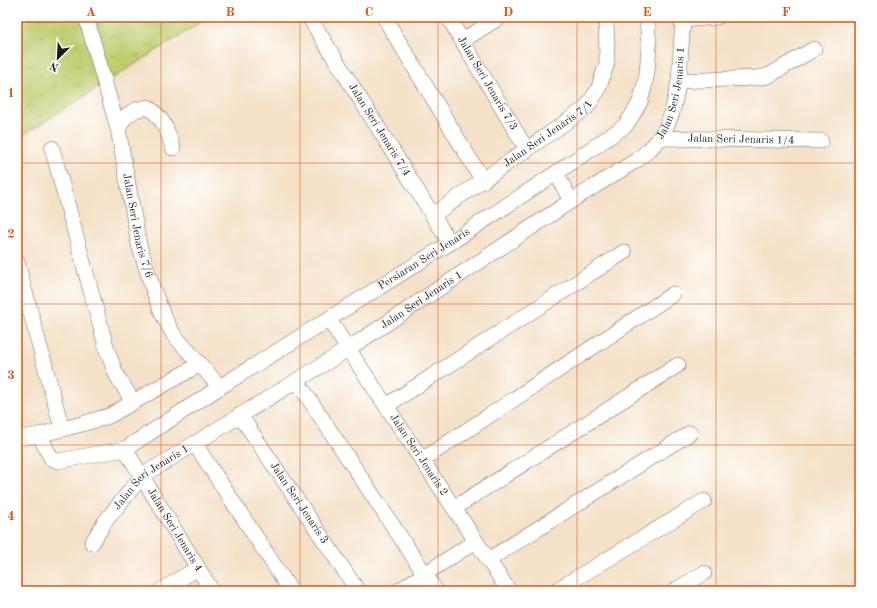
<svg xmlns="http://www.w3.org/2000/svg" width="877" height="608" font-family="'Old Standard TT',serif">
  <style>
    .grass { fill: url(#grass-tufts); stroke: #6e7546 }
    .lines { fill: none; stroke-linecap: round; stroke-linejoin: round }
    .minor-casing { stroke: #686158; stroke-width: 16 }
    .minor { stroke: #fff; stroke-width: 15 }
    .grid { fill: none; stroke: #de560d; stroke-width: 1; stroke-opacity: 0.55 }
    .labels { text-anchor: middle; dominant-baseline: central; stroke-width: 3; stroke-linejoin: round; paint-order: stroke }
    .street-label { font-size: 11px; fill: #1c1c1c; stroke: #fff }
    .neatline { fill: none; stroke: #de560d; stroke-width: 1.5 }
    .grid-label { font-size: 13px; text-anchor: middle; font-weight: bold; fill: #de560d }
  </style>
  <defs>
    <pattern id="grass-tufts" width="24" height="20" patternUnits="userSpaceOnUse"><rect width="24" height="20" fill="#c0ce70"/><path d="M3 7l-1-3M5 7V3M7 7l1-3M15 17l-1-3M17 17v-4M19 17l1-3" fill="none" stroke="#a4b060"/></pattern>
  </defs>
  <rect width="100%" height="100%" fill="#fff"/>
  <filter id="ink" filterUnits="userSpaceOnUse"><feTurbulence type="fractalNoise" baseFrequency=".025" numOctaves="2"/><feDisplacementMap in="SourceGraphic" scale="8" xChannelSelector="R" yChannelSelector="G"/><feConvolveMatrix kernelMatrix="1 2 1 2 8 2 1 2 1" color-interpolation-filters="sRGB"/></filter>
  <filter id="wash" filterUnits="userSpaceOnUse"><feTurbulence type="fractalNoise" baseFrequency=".012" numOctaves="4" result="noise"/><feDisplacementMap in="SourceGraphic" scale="16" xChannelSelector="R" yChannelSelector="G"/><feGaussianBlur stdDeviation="0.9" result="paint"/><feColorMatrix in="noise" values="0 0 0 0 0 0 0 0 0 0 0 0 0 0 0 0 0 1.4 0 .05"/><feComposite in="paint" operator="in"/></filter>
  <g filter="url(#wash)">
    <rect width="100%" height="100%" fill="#f4e1c7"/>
    <polygon class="grass" points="25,17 209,17 17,139 17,22"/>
  </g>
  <g filter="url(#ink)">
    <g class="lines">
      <defs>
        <g id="minor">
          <polyline points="86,17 118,129"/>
          <path id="s1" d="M309,17l141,226"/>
          <polyline points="384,17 483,181"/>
          <path id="s2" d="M448,17l79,133"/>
          <polyline points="683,20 717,17"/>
          <polyline points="462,41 500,17"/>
          <polyline points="679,81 756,78 768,76 814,49"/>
          <path id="s3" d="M660,138l161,3"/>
          <polyline points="52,148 107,350 116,374 133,402"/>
          <path id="s4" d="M173,148c-6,-18 -9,-29 -25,-41l-13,3 -10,7 -7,12 21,116 15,47 9,23 10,19 47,53"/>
          <polyline points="556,173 571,201"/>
          <path id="s5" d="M433,215l153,-107 12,-18 9,-27 -1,-46"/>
          <polyline points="17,262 62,429"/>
          <path id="s6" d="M329,320l180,271"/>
          <polyline points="297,381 436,591"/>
          <polyline points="386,406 624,252"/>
          <path id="s7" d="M240,415l118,176"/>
          <path id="s8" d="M39,435l11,21 2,3 6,2 67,-12 95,-62 230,-144 106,-70 69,-47 8,-12 7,-12 4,-14 3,-15 2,-27 -2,-29"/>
          <polyline points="17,439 39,435 82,424 109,416 200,364"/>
          <polyline points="195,444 291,591"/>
          <path id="s9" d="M125,449l87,142"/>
          <polyline points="422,460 673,294"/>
          <polyline points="454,508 678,365"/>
          <path id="s10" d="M92,543l12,-20 38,-47 206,-127 223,-148 66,-41 13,-11 10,-11 6,-11 6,-14 7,-32 4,-64"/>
          <polyline points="488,560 690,433"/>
          <polyline points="160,591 198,568"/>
          <polyline points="398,591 476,541"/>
          <polyline points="555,591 704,501"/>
          <polyline points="674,591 704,573"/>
        </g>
      </defs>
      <use href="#minor" class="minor-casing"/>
      <use href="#minor" class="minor"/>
    </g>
  </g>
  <path class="grid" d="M161,17v574M300,17v574M438,17v574M577,17v574M716,17v574M17,163h843M17,304h843M17,445h843"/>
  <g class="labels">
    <g class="street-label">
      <text stroke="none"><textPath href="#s2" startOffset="77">Jalan Seri Jenaris 7/3</textPath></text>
      <text stroke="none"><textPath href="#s10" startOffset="750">Jalan Seri Jenaris 1</textPath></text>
      <text stroke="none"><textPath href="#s1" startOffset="133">Jalan Seri Jenaris 7/4</textPath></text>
      <text stroke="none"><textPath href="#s5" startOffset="141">Jalan Seri Jenaris 7/1</textPath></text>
      <text stroke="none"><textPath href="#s3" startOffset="81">Jalan Seri Jenaris 1/4</textPath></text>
      <text stroke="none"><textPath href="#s4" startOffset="187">Jalan Seri Jenaris 7/6</textPath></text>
      <text stroke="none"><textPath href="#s8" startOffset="456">Persiaran Seri Jenaris</textPath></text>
      <text stroke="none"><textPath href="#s10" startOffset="414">Jalan Seri Jenaris 1</textPath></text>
      <text stroke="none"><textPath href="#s6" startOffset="162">Jalan Seri Jenaris 2</textPath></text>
      <text stroke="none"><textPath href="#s10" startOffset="90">Jalan Seri Jenaris 1</textPath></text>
      <text stroke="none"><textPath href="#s7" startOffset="106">Jalan Seri Jenaris 3</textPath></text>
      <text stroke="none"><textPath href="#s9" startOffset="95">Jalan Seri Jenaris 4</textPath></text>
    </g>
  </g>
  <rect width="877" height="608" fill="none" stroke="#fff" stroke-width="44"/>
  <g transform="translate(58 58) rotate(204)" stroke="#ffffff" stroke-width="3" paint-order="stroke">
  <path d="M0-3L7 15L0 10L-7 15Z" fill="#1c1c1c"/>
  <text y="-6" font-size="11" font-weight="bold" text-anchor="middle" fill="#1c1c1c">N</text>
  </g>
  <rect x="22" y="22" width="833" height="564" class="neatline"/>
  <g class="grid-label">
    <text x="91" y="16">A</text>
    <text x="230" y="16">B</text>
    <text x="369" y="16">C</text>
    <text x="508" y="16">D</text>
    <text x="647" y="16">E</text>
    <text x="786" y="16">F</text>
    <text x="11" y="97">1</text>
    <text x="11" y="238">2</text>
    <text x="11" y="379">3</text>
    <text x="11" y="520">4</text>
  </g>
</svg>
